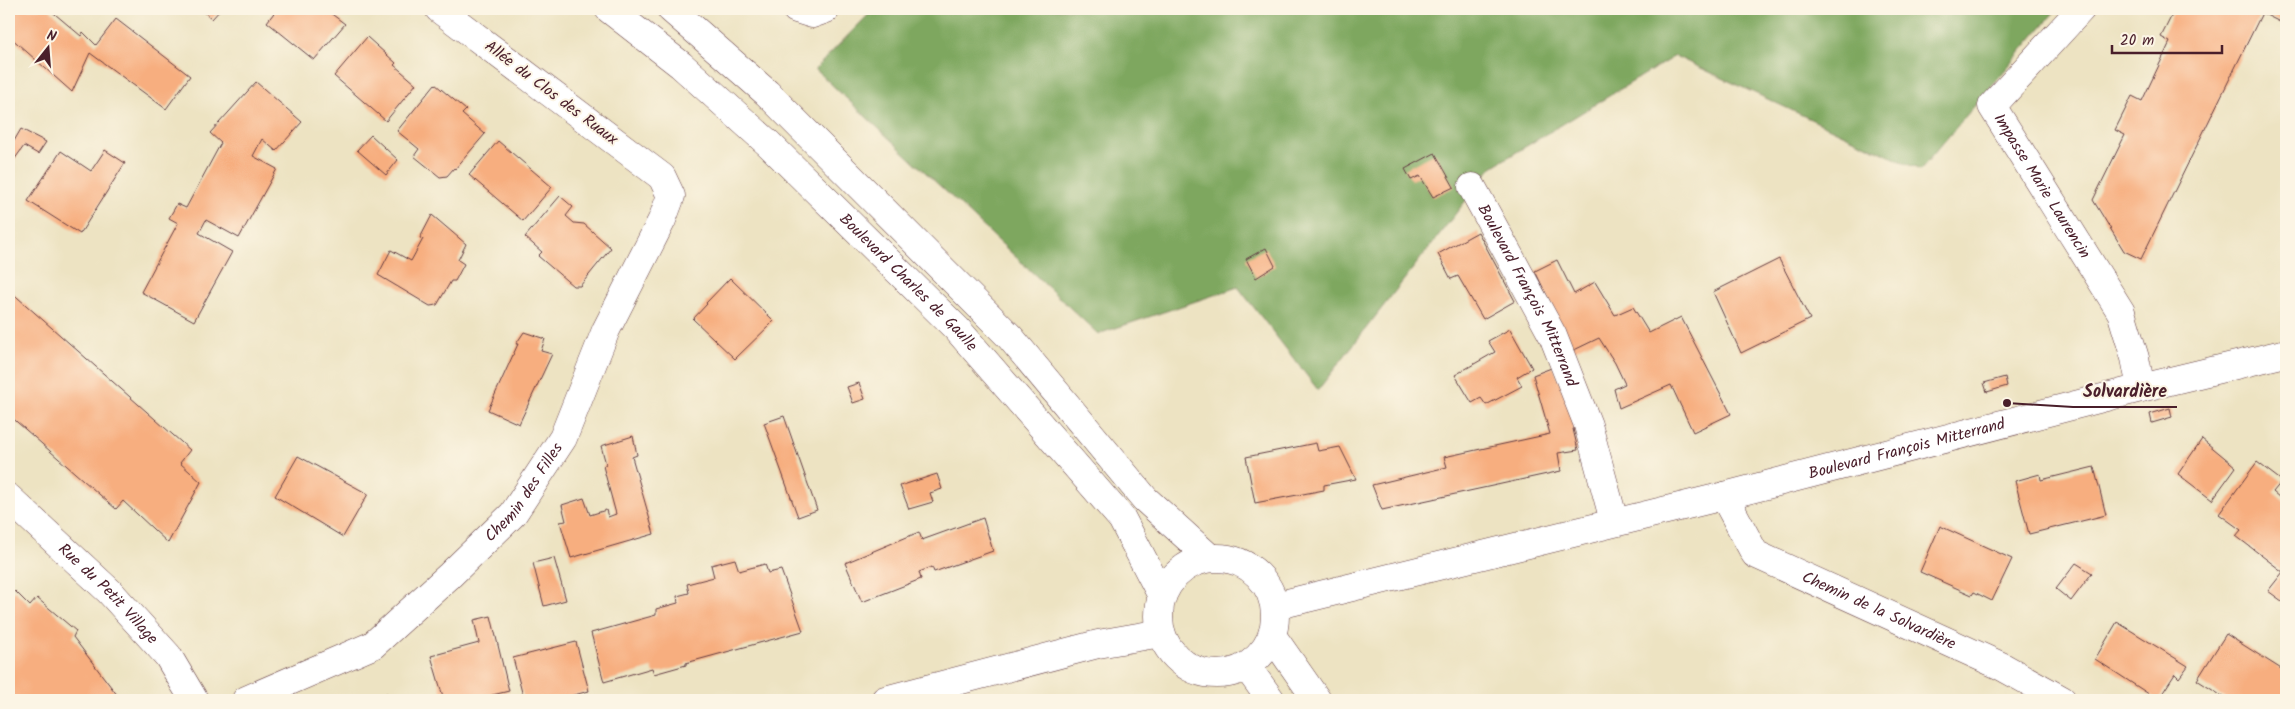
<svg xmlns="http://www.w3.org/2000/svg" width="2295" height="709" font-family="Kalam,sans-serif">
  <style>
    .forest { fill: #7ea75f; stroke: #646345 }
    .building { fill: #f7ae7f }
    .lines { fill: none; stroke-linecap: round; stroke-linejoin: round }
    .minor-casing { stroke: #623c42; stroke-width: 29 }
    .minor { stroke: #fff; stroke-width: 28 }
    .labels { text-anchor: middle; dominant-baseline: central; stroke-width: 4; stroke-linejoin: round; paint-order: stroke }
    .street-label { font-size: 16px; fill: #4a1f2b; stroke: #fcf5e5 }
    .leader { fill: none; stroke: #4a1f2b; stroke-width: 2 }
    .callout-dot { fill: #4a1f2b; stroke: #fcf5e5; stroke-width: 2 }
    .callout-label { font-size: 18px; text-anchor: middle; font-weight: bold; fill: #4a1f2b; stroke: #fcf5e5; stroke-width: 4; stroke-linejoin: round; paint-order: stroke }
  </style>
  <rect width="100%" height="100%" fill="#fcf5e5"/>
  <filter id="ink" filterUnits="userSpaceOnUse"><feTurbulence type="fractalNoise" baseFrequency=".02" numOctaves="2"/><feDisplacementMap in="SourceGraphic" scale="10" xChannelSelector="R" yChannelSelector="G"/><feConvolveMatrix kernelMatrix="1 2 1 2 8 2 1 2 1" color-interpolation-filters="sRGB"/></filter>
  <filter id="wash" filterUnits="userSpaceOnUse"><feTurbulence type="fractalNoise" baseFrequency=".0096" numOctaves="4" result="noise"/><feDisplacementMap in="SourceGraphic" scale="20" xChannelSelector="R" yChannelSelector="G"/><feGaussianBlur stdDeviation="1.12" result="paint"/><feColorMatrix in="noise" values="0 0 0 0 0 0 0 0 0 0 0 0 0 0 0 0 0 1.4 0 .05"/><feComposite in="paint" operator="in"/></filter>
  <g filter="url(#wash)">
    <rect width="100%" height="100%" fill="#ede3c2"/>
    <polygon class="forest" points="874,9 2057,9 1920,170 1675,56 1492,167 1318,390 1238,287 1098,334 815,69"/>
    <g id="blocks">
      <g class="building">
        <polygon points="9,9 49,9 81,36 83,32 96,45 116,19 190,76 166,109 90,53 72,92 9,36"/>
        <polygon points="201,9 221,9 212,19"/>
        <polygon points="277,9 325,9 345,24 314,60 267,22"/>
        <polygon points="2175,9 2185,12 2187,9 2286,9 2286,25 2262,13 2141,259 2124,251 2093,200 2125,135 2115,130 2132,96 2142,101 2170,42 2161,37"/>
        <polygon points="367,37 396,63 394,65 416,84 386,121 334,76"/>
        <polygon points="256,82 302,122 276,151 262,139 253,156 277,169 239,238 206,220 199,233 232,252 194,321 141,292 178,223 169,218 177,204 186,208 221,143 210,133"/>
        <polygon points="435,84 466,110 462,114 485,134 455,169 454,168 447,176 440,177 414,156 419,149 397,131"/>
        <polygon points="21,129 46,142 38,154 24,146 9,167 9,138 14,141"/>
        <polygon points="371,135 398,160 386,175 357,150"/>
        <polygon points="498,141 552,187 523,221 469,175"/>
        <polygon points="105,150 125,163 80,234 28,201 61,151 91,171"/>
        <polygon points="1435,153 1454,187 1433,197 1420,176 1411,180 1405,169"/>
        <polygon points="560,196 573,207 566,216 574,223 584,224 611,248 580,286 573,286 538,256 542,252 525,237"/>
        <polygon points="432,215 466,244 458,260 464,264 455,281 451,281 437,305 430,306 378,275 391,250 411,261 423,239 420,238"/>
        <polygon points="1478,232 1515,301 1483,319 1458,276 1451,279 1438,254"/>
        <polygon points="1266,248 1275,266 1256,278 1246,259"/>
        <polygon points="1779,259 1810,319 1741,353 1713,292"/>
        <polygon points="1557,260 1574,294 1595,282 1615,315 1633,307 1649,333 1681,317 1731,414 1693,432 1671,385 1619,408 1614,389 1625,384 1615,363 1599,338 1570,352 1557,317 1535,271"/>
        <polygon points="730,278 774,321 735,359 693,319 707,304 706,303"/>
        <polygon points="9,290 190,450 180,463 201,482 168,543 123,501 116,509 9,415"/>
        <polygon points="1510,329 1532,368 1517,377 1522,386 1486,405 1481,398 1472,403 1455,375 1495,352 1488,341"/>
        <polygon points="524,332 545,339 541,351 552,354 519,424 488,410 518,344 516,344"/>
        <polygon points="1554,367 1578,428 1573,429 1578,450 1558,453 1561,471 1382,510 1372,485 1447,467 1444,457 1550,434 1533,375"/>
        <polygon points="2005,377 2007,386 1987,392 1984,383"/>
        <polygon points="859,383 865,399 853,403 847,387"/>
        <polygon points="2170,408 2172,417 2152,423 2150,414"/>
        <polygon points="784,416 817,510 798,517 764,423"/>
        <polygon points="633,436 637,455 632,457 654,534 571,558 560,522 566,521 562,505 584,498 590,515 606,510 608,517 616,514 603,466 606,464 601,446"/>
        <polygon points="2202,439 2236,467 2212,500 2178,474"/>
        <polygon points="1316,443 1318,451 1340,447 1356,479 1324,485 1324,490 1255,503 1246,457"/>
        <polygon points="298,456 368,494 343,537 275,496"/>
        <polygon points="2257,462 2282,481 2273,492 2286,503 2286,604 2268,591 2283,572 2236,536 2241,530 2219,514"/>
        <polygon points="2094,467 2106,515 2029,534 2015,481 2040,474 2041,480"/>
        <polygon points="937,474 942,489 930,493 933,502 909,509 900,486"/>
        <polygon points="983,518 993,551 934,572 932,567 919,572 921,579 862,602 845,563 919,532 922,540"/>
        <polygon points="1940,526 2012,559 1992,601 1974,592 1972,595 1920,572"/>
        <polygon points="554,558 566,600 544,606 533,563"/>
        <polygon points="735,559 739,571 765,564 768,573 781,570 803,631 686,663 686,665 654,674 652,668 604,682 591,633 656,615 656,609 678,603 677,596 689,593 687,584 714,577 711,565"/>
        <polygon points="2076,563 2092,573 2071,601 2056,589"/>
        <polygon points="15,591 30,606 37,598 76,631 73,637 121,700 9,699 9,598"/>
        <polygon points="491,616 509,691 472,700 444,700 431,656 479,643 474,620"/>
        <polygon points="2117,622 2188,666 2179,678 2175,674 2158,700 2095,659"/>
        <polygon points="2226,634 2286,672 2286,700 2228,700 2197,680"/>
        <polygon points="576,642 589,691 559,699 556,697 543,700 524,700 513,658"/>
        <polygon points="387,693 390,700 368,700"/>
      </g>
    </g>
  </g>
  <g filter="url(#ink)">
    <use href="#blocks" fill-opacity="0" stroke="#623c42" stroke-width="1"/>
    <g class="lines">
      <defs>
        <g id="minor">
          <path id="s1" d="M609,9l72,56 88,79 188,185 165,190 40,77"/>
          <polyline points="671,9 767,93 1010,337 1145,499 1210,558"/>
          <polyline points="796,9 812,14 826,9"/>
          <path id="s2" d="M2081,9l-89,97 129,206 14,46 6,30"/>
          <path id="s3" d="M1472,187l81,149 35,89 26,96"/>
          <path id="s4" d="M1724,496l31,58 246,112 61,34"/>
          <path id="s5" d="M9,498l101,94 58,64 26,44"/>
          <circle cx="1217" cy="616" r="58"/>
          <path id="s6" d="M1275,606l449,-110 417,-108 145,-35"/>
          <polyline points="1273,637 1317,700"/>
          <polyline points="1247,667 1271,700"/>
          <path id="s7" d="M246,700l127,-55 77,-70 63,-61 50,-76 43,-108 56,-110 9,-24 -9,-19 -223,-168"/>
          <polyline points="885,700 1098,644 1161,633"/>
        </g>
      </defs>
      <use href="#minor" class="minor-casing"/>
      <use href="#minor" class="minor"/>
    </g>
  </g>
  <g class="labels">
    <g class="street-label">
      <text transform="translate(551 93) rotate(37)">Allée du Clos des Ruaux</text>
      <text stroke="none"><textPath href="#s2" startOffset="226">Impasse Marie Laurencin</textPath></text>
      <text stroke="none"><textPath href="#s1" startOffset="406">Boulevard Charles de Gaulle</textPath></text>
      <text stroke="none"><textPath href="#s3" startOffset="122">Boulevard François Mitterrand</textPath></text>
      <text stroke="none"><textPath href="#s6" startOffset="651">Boulevard François Mitterrand</textPath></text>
      <text stroke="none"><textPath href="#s7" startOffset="354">Chemin des Filles</textPath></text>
      <text stroke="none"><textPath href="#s5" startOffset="138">Rue du Petit Village</textPath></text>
      <text stroke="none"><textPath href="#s4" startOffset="202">Chemin de la Solvardière</textPath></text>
    </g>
  </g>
  <path class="leader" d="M2007 403L2073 407H2177"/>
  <circle class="callout-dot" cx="2007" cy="403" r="5"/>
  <g class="callout-label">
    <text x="2125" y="397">Solvardière</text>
  </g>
  <rect width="2295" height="709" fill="none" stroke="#fcf5e5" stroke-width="30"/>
  <g transform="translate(48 48) rotate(17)" stroke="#fcf5e5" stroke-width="4" paint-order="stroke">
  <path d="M0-4L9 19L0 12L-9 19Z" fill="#4a1f2b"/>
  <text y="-8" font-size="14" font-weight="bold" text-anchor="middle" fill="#4a1f2b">N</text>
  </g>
  <path d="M2112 45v8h110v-8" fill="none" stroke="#4a1f2b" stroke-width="2.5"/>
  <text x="2120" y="45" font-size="15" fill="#4a1f2b" stroke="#fcf5e5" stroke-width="4" paint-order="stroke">20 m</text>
</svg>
